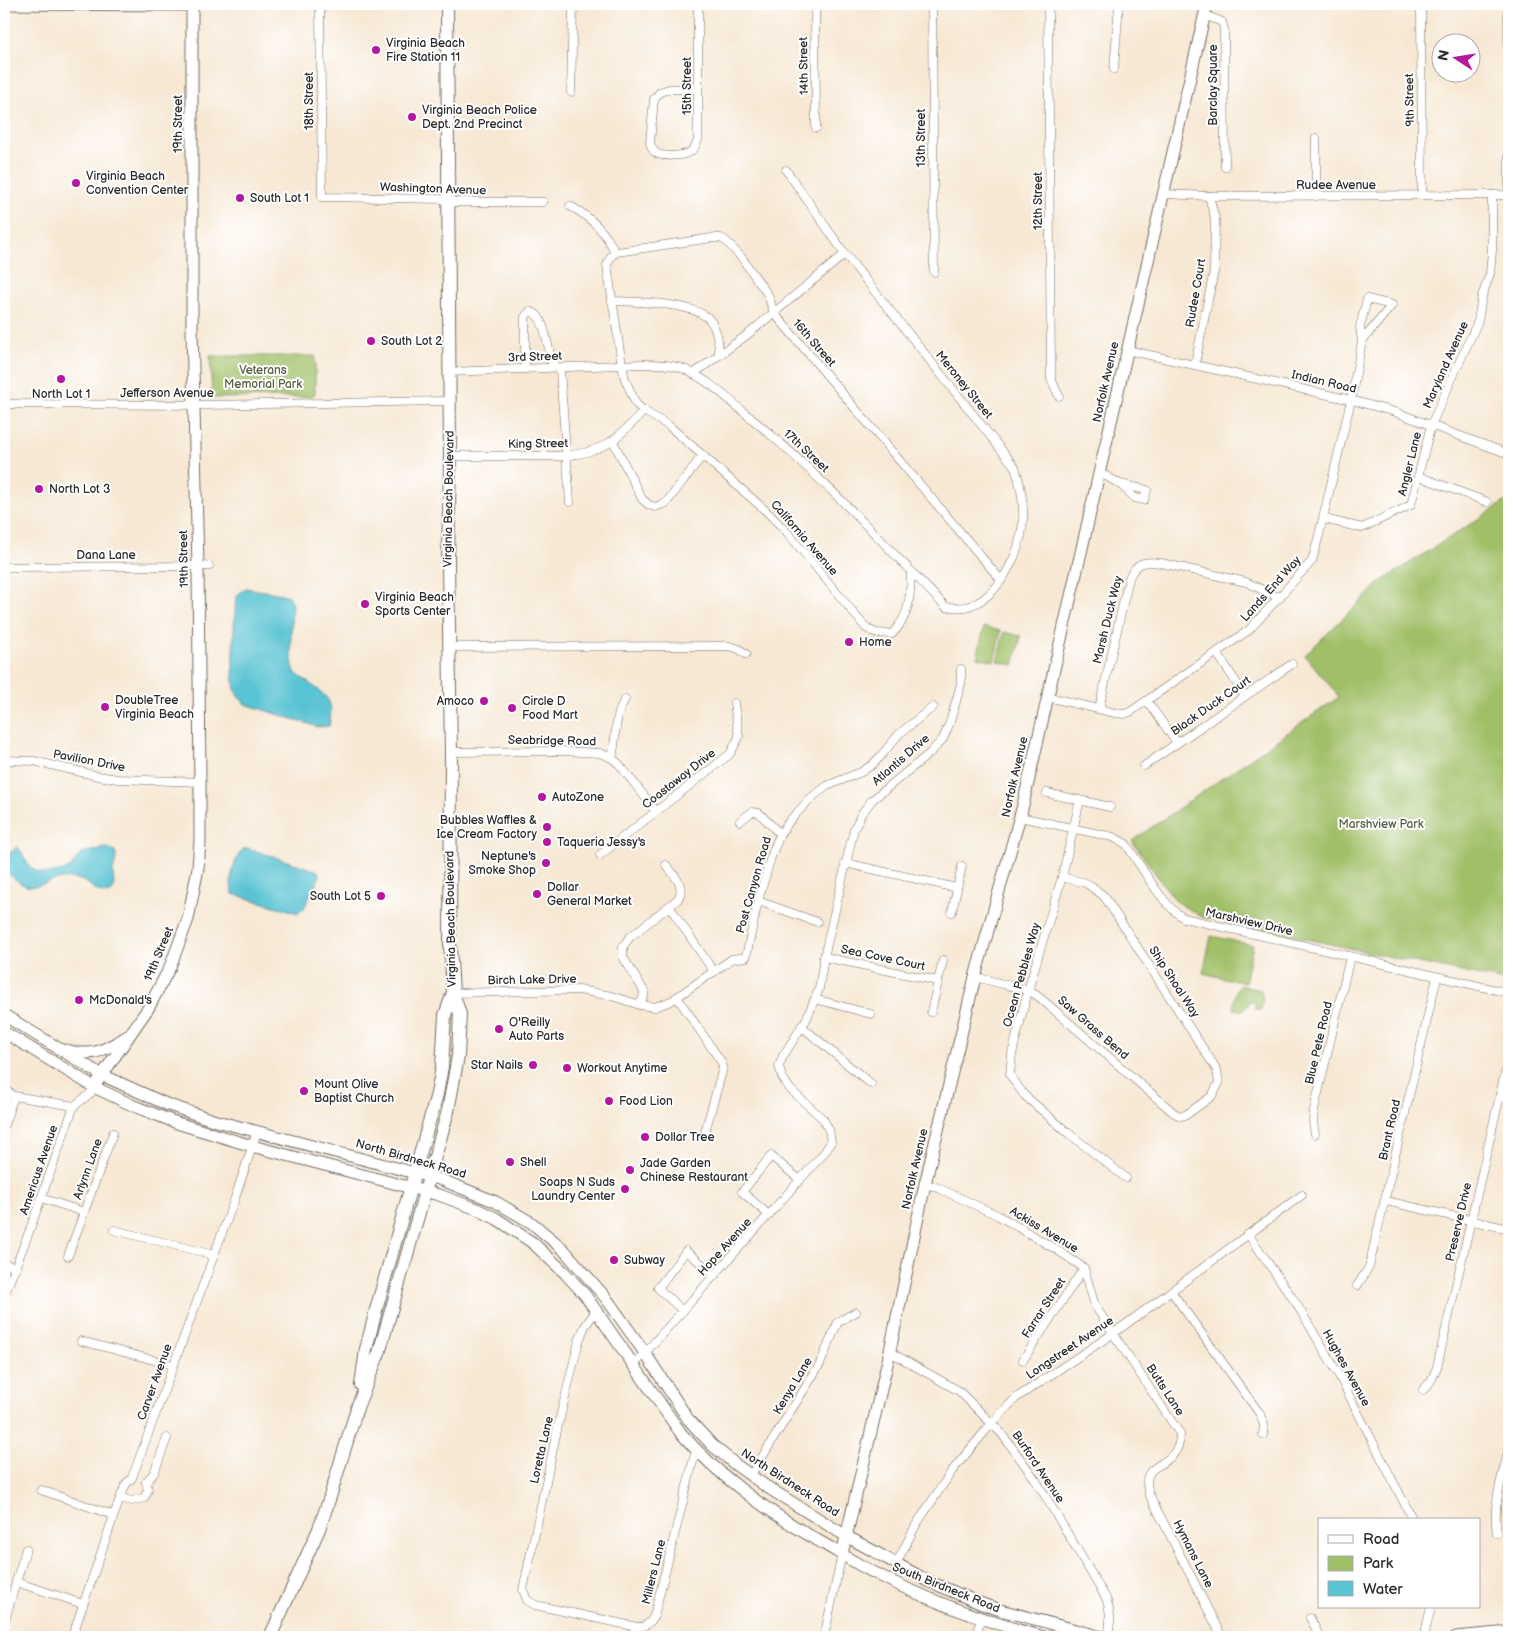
<svg xmlns="http://www.w3.org/2000/svg" width="1513" height="1641" font-family="'Balsamiq Sans',sans-serif">
  <style>
    .green { fill: #a0c068; stroke: #66764a }
    .water { fill: #58c3d3; stroke: #42777f }
    .lines { fill: none; stroke-linecap: round; stroke-linejoin: round }
    .street-casing { stroke: #726d66; stroke-width: 9 }
    .secondary-casing { stroke: #726d66; stroke-width: 13 }
    .primary-casing { stroke: #726d66; stroke-width: 14 }
    .street { stroke: #fff; stroke-width: 8 }
    .secondary { stroke: #fff; stroke-width: 11 }
    .primary { stroke: #fff; stroke-width: 12 }
    .poi-dot { fill: #b5179e; stroke: #fff; stroke-width: 2 }
    .labels { text-anchor: middle; dominant-baseline: central; stroke-width: 4; stroke-linejoin: round; paint-order: stroke }
    .poi-label { font-size: 12px; fill: #2b2b2b; stroke: #fff; text-anchor: start }
    .street-label { font-size: 12px; fill: #2b2b2b; stroke: #fff }
    .park-label { font-size: 12px; fill: #545f40; stroke: #fff }
  </style>
  <rect width="100%" height="100%" fill="#fff"/>
  <filter id="ink" filterUnits="userSpaceOnUse"><feTurbulence type="fractalNoise" baseFrequency=".02" numOctaves="2"/><feDisplacementMap in="SourceGraphic" scale="10" xChannelSelector="R" yChannelSelector="G"/><feConvolveMatrix kernelMatrix="1 2 1 2 8 2 1 2 1" color-interpolation-filters="sRGB"/></filter>
  <filter id="wash" filterUnits="userSpaceOnUse"><feTurbulence type="fractalNoise" baseFrequency=".0096" numOctaves="4" result="noise"/><feDisplacementMap in="SourceGraphic" scale="20" xChannelSelector="R" yChannelSelector="G"/><feGaussianBlur stdDeviation="1.12" result="paint"/><feColorMatrix in="noise" values="0 0 0 0 0 0 0 0 0 0 0 0 0 0 0 0 0 1.4 0 .05"/><feComposite in="paint" operator="in"/></filter>
  <g filter="url(#wash)">
    <rect width="100%" height="100%" fill="#f7e8d4"/>
    <g class="green">
      <polygon points="210,356 315,356 315,394 309,397 212,398"/>
      <polygon points="1509,499 1509,982 1202,917 1178,903 1162,883 1132,841 1339,697 1305,655 1382,581"/>
      <polygon points="984,627 1001,631 994,661 977,657"/>
      <polygon points="1004,632 1021,636 1014,665 997,661"/>
      <polygon points="1211,936 1253,945 1245,983 1203,973"/>
      <path d="M1240,985l21,5 2,10 -2,10 -6,-1v-7l-5,-1 -7,10 -9,-2c-1,-7 1,-19 6,-24z"/>
    </g>
    <g class="water">
      <path d="M246,588l36,6 6,2 4,8c0,14 -4,58 4,69 2,3 7,5 9,7 21,16 30,18 24,46l-11,1 -73,-23c-2,-3 -6,-6 -8,-9 -8,-16 -2,-78 -1,-99z"/>
      <path d="M17,847c5,4 6,8 9,14 10,17 28,14 44,7l11,-15 26,-5 6,2 3,4v6l-3,11 1,16 -2,5c-12,7 -21,-9 -32,-12 -7,-2 -16,-2 -23,0 -9,1 -22,9 -31,6 -6,-2 -17,-12 -22,-15v-12z"/>
      <path d="M247,848l71,23 2,5 -17,34 -5,3 -3,-1 -62,-18c-5,-11 1,-36 10,-45z"/>
    </g>
  </g>
  <g filter="url(#ink)">
    <g class="lines">
      <defs>
        <g id="street">
          <polyline points="320,4 322,197 444,199 452,202 543,202"/>
          <polyline points="815,4 816,128"/>
          <polyline points="932,4 934,272"/>
          <polyline points="1048,4 1051,379 1059,396"/>
          <polyline points="1421,4 1422,195"/>
          <polyline points="1508,4 1509,195"/>
          <polyline points="1205,15 1222,22 1224,29 1225,167"/>
          <polyline points="1114,69 1119,4"/>
          <path d="M698,89h-29l-9,3 -6,7 -4,44c1,4 2,7 6,10 6,4 26,3 32,0 6,-3 8,-7 10,-13v-136"/>
          <polyline points="571,92 573,4"/>
          <polyline points="1316,138 1316,196"/>
          <polyline points="1164,194 1209,196 1509,195"/>
          <path d="M570,206c21,11 35,25 45,46"/>
          <path d="M612,301c24,1 80,1 97,18 9,10 10,24 10,36"/>
          <polyline points="1127,350 1351,400 1395,412 1509,454"/>
          <polyline points="1195,364 1214,271 1215,219 1209,196"/>
          <path d="M525,369v-52l4,-5c16,-2 19,39 23,50 2,4 5,5 8,9l10,131"/>
          <path d="M449,372l194,-8c14,0 28,0 41,5 23,10 43,29 62,45 72,58 135,127 200,193 6,0 13,1 19,0 34,-7 56,-55 58,-86 1,-19 -2,-36 -8,-54l-170,-213 -59,-84"/>
          <polyline points="693,374 747,335 845,254"/>
          <polyline points="4,404 208,405 449,401"/>
          <polyline points="613,441 642,499 649,505 655,507 666,503 703,455"/>
          <path d="M450,456h112c41,-3 55,-16 82,-45"/>
          <polyline points="1099,472 1120,484 1135,498 1144,500 1147,490 1120,484"/>
          <polyline points="1418,476 1487,502"/>
          <polyline points="1324,519 1362,528 1411,505 1431,425 1478,321 1482,296 1490,274 1492,251 1492,195"/>
          <polyline points="4,567 209,566"/>
          <path d="M911,571c-1,25 0,44 -19,63l-16,-1 -10,-5 -80,-97 -21,-21 -96,-84 -25,-15 -8,-7 -11,-25 -3,-14 -15,-100 4,-9 6,-4 95,-14h9l5,3 15,16 27,38 6,18 227,267"/>
          <polyline points="449,647 730,646 739,649 746,654"/>
          <polyline points="1217,653 1245,696"/>
          <polyline points="1048,697 1115,713 1124,714 1130,712 1249,630 1312,561 1318,539 1351,400 1362,341 1392,305 1367,299 1360,327 1362,341"/>
          <polyline points="1147,701 1177,743"/>
          <path d="M1099,709l30,-131c7,-16 15,-17 32,-15l85,19 34,16"/>
          <polyline points="451,752 562,751 600,753 612,758 619,764 656,811"/>
          <path d="M612,758c5,-22 1,-38 13,-59"/>
          <polyline points="4,760 34,761 98,776 118,779 200,782"/>
          <polyline points="1144,766 1292,664"/>
          <polyline points="1047,793 1110,807"/>
          <polyline points="1080,800 1062,877 1028,990 1012,1054 1010,1075 1024,1095 1067,1132 1126,1178"/>
          <path d="M1020,817l93,20 13,7c14,20 37,63 58,74l325,75"/>
          <polyline points="740,821 752,812 759,813 780,834"/>
          <polyline points="600,855 730,754 739,737 734,703"/>
          <polyline points="845,863 957,888"/>
          <polyline points="758,901 817,922"/>
          <polyline points="669,906 714,972"/>
          <polyline points="952,912 962,866"/>
          <polyline points="824,957 938,981"/>
          <polyline points="975,977 1028,990 1039,997 1174,1113 1180,1116 1186,1115 1212,1096 1219,1083 1217,1070 1104,896 1086,883 1062,877"/>
          <polyline points="453,993 579,990 612,996 640,1005 655,1007 671,1001 732,959 746,957 758,901 771,857 780,834 791,819 811,798 827,786 861,772 872,765 880,757 899,734 933,707"/>
          <polyline points="677,997 722,1063 723,1068 705,1132"/>
          <polyline points="815,999 871,1014"/>
          <path d="M640,1005l4,-10v-4l-21,-34v-11l7,-9 48,-38c8,-13 -4,-24 -12,-34"/>
          <polyline points="931,1012 943,960"/>
          <polyline points="801,1026 871,1084"/>
          <polyline points="4,1089 14,1096 74,1106"/>
          <polyline points="4,1125 14,1096"/>
          <polyline points="1315,1134 1313,1122 1314,1110 1350,957"/>
          <path d="M925,1184l11,3 63,29 58,34 27,18 11,38 85,128c0,33 -34,27 -33,48 0,4 1,8 2,12l73,143"/>
          <polyline points="41,1198 84,1212"/>
          <polyline points="1386,1201 1509,1229"/>
          <polyline points="769,1215 742,1192 771,1156 800,1180"/>
          <polyline points="114,1230 214,1255"/>
          <polyline points="1248,1234 1296,1303 1337,1372 1413,1520"/>
          <polyline points="68,1256 113,1133"/>
          <polyline points="4,1263 16,1268"/>
          <polyline points="1357,1286 1369,1267 1437,977"/>
          <polyline points="1171,1291 1260,1414 1264,1425 1263,1435"/>
          <polyline points="4,1296 29,1232 74,1106 90,1094 94,1087"/>
          <path d="M596,1311l-11,15 -6,15 -22,89 -34,160 4,10 8,5 102,22c8,0 13,-3 17,-11l42,-166"/>
          <polyline points="683,1311 658,1288 686,1251 715,1275"/>
          <polyline points="81,1341 173,1365"/>
          <path d="M890,1352l69,39 43,43 33,45 71,119c5,15 5,23 2,39"/>
          <polyline points="1023,1360 1084,1268"/>
          <polyline points="634,1365 824,1153 831,1142 829,1130 823,1119 790,1089 782,1077 779,1066 783,1056 806,1020 819,989 824,957 854,829 862,813 872,800 929,754 943,739 950,722 961,684 961,669"/>
          <polyline points="1423,1390 1431,1381 1437,1367 1509,1056"/>
          <polyline points="751,1475 820,1364 838,1322 856,1312"/>
          <polyline points="146,1482 154,1473 167,1438"/>
          <polyline points="41,1490 113,1515"/>
          <polyline points="120,1498 132,1501 144,1498 148,1490 146,1482"/>
          <path d="M1497,1533c-5,-29 6,-58 12,-85"/>
          <polyline points="896,1564 916,1525 952,1471 992,1423 1016,1398 1114,1333 1302,1195"/>
          <polyline points="16,1582 83,1604"/>
          <polyline points="6,1616 26,1549"/>
          <polyline points="1310,1618 1320,1637"/>
          <polyline points="72,1637 120,1498 126,1484 132,1478 235,1198 257,1132"/>
          <polyline points="824,1637 842,1554"/>
          <polyline points="976,1637 981,1618"/>
          <polyline points="1424,1637 1431,1607"/>
        </g>
        <g id="secondary">
          <polyline points="4,4 192,5"/>
          <polyline points="4,1015 102,1075 166,1104 213,1120 442,1180 496,1202 532,1223 563,1249 606,1298 645,1353 688,1419 712,1445 736,1465 767,1487 846,1536 928,1581 982,1604 1004,1611 1102,1637"/>
          <path d="M4,1032l90,55 40,19 43,17 75,23 187,49 38,14 20,10 36,24 32,30 20,22 95,137c39,45 86,78 137,108 20,11 39,24 60,34 52,27 110,48 167,63"/>
          <path d="M66,1050c28,8 38,0 62,-14"/>
          <polyline points="98,1081 149,1007 170,967 188,919 198,868 200,842 200,782 198,566 192,330 192,4"/>
          <polyline points="842,1554 888,1360 925,1184 975,977 1022,809 1207,4"/>
          <polyline points="1456,1637 1509,1632"/>
        </g>
        <g id="primary">
          <polyline points="361,1385 366,1349 376,1310 437,1094 442,1067 445,1015 453,993"/>
          <polyline points="270,1637 319,1529 329,1500 358,1405 379,1353 448,1111 458,1056 460,1014 453,993 450,944 451,752 448,563 450,456 447,4"/>
        </g>
      </defs>
      <use href="#street" class="street-casing"/>
      <use href="#secondary" class="secondary-casing"/>
      <use href="#primary" class="primary-casing"/>
      <use href="#street" class="street"/>
      <use href="#secondary" class="secondary"/>
      <use href="#primary" class="primary"/>
    </g>
  </g>
  <g class="poi-dot">
    <circle cx="376" cy="50" r="5"/>
    <circle cx="412" cy="117" r="5"/>
    <circle cx="76" cy="183" r="5"/>
    <circle cx="240" cy="198" r="5"/>
    <circle cx="371" cy="341" r="5"/>
    <circle cx="61" cy="379" r="5"/>
    <circle cx="39" cy="489" r="5"/>
    <circle cx="365" cy="604" r="5"/>
    <circle cx="849" cy="642" r="5"/>
    <circle cx="484" cy="701" r="5"/>
    <circle cx="105" cy="707" r="5"/>
    <circle cx="512" cy="708" r="5"/>
    <circle cx="542" cy="797" r="5"/>
    <circle cx="547" cy="827" r="5"/>
    <circle cx="547" cy="842" r="5"/>
    <circle cx="546" cy="863" r="5"/>
    <circle cx="537" cy="894" r="5"/>
    <circle cx="381" cy="896" r="5"/>
    <circle cx="79" cy="1000" r="5"/>
    <circle cx="499" cy="1029" r="5"/>
    <circle cx="533" cy="1065" r="5"/>
    <circle cx="567" cy="1068" r="5"/>
    <circle cx="304" cy="1091" r="5"/>
    <circle cx="609" cy="1101" r="5"/>
    <circle cx="645" cy="1137" r="5"/>
    <circle cx="510" cy="1162" r="5"/>
    <circle cx="630" cy="1170" r="5"/>
    <circle cx="625" cy="1189" r="5"/>
    <circle cx="614" cy="1260" r="5"/>
  </g>
  <g class="labels">
    <g class="poi-label">
      <text x="386" y="43">Virginia Beach<tspan x="386" dy="14">Fire Station 11</tspan></text>
      <text x="422" y="110">Virginia Beach Police<tspan x="422" dy="14">Dept. 2nd Precinct</tspan></text>
      <text x="86" y="176">Virginia Beach<tspan x="86" dy="14">Convention Center</tspan></text>
      <text x="250" y="198">South Lot 1</text>
      <text x="381" y="341">South Lot 2</text>
      <text x="61" y="394" text-anchor="middle">North Lot 1</text>
      <text x="49" y="489">North Lot 3</text>
      <text x="375" y="597">Virginia Beach<tspan x="375" dy="14">Sports Center</tspan></text>
      <text x="859" y="642">Home</text>
      <text x="115" y="700">DoubleTree<tspan x="115" dy="14">Virginia Beach</tspan></text>
      <text x="474" y="701" text-anchor="end">Amoco</text>
      <text x="522" y="701">Circle D<tspan x="522" dy="14">Food Mart</tspan></text>
      <text x="552" y="797">AutoZone</text>
      <text x="537" y="820" text-anchor="end">Bubbles Waffles &amp;<tspan x="537" dy="14">Ice Cream Factory</tspan></text>
      <text x="557" y="842">Taqueria Jessy's</text>
      <text x="536" y="856" text-anchor="end">Neptune's<tspan x="536" dy="14">Smoke Shop</tspan></text>
      <text x="547" y="887">Dollar<tspan x="547" dy="14">General Market</tspan></text>
      <text x="371" y="896" text-anchor="end">South Lot 5</text>
      <text x="89" y="1000">McDonald's</text>
      <text x="509" y="1022">O'Reilly<tspan x="509" dy="14">Auto Parts</tspan></text>
      <text x="523" y="1065" text-anchor="end">Star Nails</text>
      <text x="577" y="1068">Workout Anytime</text>
      <text x="314" y="1084">Mount Olive<tspan x="314" dy="14">Baptist Church</tspan></text>
      <text x="619" y="1101">Food Lion</text>
      <text x="655" y="1137">Dollar Tree</text>
      <text x="520" y="1162">Shell</text>
      <text x="640" y="1163">Jade Garden<tspan x="640" dy="14">Chinese Restaurant</tspan></text>
      <text x="615" y="1182" text-anchor="end">Soaps N Suds<tspan x="615" dy="14">Laundry Center</tspan></text>
      <text x="624" y="1260">Subway</text>
    </g>
    <g class="street-label">
      <text transform="translate(804 66) rotate(-91)">14th Street</text>
      <text transform="translate(1213 85) rotate(-90)">Barclay Square</text>
      <text transform="translate(687 86) rotate(-90)">15th Street</text>
      <text transform="translate(1410 100) rotate(-91)">9th Street</text>
      <text transform="translate(309 101) rotate(-90)">18th Street</text>
      <text transform="translate(178 124) rotate(-90)">19th Street</text>
      <text transform="translate(921 138) rotate(-90)">13th Street</text>
      <text x="1336" y="185">Rudee Avenue</text>
      <text transform="translate(433 189) rotate(2)">Washington Avenue</text>
      <text transform="translate(1038 201) rotate(-90)">12th Street</text>
      <text transform="translate(1196 293) rotate(-80)">Rudee Court</text>
      <text transform="translate(814 343) rotate(49)">16th Street</text>
      <text transform="translate(535 357) rotate(-2)">3rd Street</text>
      <text transform="translate(1446 365) rotate(-66)">Maryland Avenue</text>
      <text transform="translate(1106 382) rotate(-77)">Norfolk Avenue</text>
      <text transform="translate(1324 382) rotate(13)">Indian Road</text>
      <text transform="translate(964 385) rotate(51)">Meroney Street</text>
      <text x="167" y="393">Jefferson Avenue</text>
      <text transform="translate(538 444) rotate(-1)">King Street</text>
      <text transform="translate(806 451) rotate(43)">17th Street</text>
      <text transform="translate(1410 464) rotate(-76)">Angler Lane</text>
      <text transform="translate(449 499) rotate(-89)">Virginia Beach Boulevard</text>
      <text transform="translate(804 538) rotate(49)">California Avenue</text>
      <text x="106" y="555">Dana Lane</text>
      <text transform="translate(184 559) rotate(-91)">19th Street</text>
      <text transform="translate(1271 589) rotate(-48)">Lands End Way</text>
      <text transform="translate(1108 620) rotate(-76)">Marsh Duck Way</text>
      <text transform="translate(1211 706) rotate(-35)">Black Duck Court</text>
      <text transform="translate(552 741) rotate(1)">Seabridge Road</text>
      <text transform="translate(901 760) rotate(-41)">Atlantis Drive</text>
      <text transform="translate(89 761) rotate(11)">Pavilion Drive</text>
      <text transform="translate(1015 777) rotate(-77)">Norfolk Avenue</text>
      <text transform="translate(679 779) rotate(-38)">Coastaway Drive</text>
      <text transform="translate(754 885) rotate(-74)">Post Canyon Road</text>
      <text transform="translate(451 919) rotate(-91)">Virginia Beach Boulevard</text>
      <text transform="translate(1249 922) rotate(13)">Marshview Drive</text>
      <text transform="translate(159 954) rotate(-67)">19th Street</text>
      <text transform="translate(883 958) rotate(12)">Sea Cove Court</text>
      <text transform="translate(1022 975) rotate(-74)">Ocean Pebbles Way</text>
      <text transform="translate(532 980) rotate(-1)">Birch Lake Drive</text>
      <text transform="translate(1174 982) rotate(57)">Ship Shoal Way</text>
      <text transform="translate(1093 1028) rotate(41)">Saw Grass Bend</text>
      <text transform="translate(1319 1043) rotate(-77)">Blue Pete Road</text>
      <text transform="translate(1390 1130) rotate(-77)">Brant Road</text>
      <text transform="translate(411 1159) rotate(16)">North Birdneck Road</text>
      <text transform="translate(88 1169) rotate(-70)">Arlynn Lane</text>
      <text transform="translate(915 1169) rotate(-77)">Norfolk Avenue</text>
      <text transform="translate(39 1170) rotate(-71)">Americus Avenue</text>
      <text transform="translate(1459 1222) rotate(-77)">Preserve Drive</text>
      <text transform="translate(1044 1230) rotate(31)">Ackiss Avenue</text>
      <text transform="translate(725 1247) rotate(-48)">Hope Avenue</text>
      <text transform="translate(1044 1308) rotate(-57)">Farrar Street</text>
      <text transform="translate(1070 1348) rotate(-34)">Longstreet Avenue</text>
      <text transform="translate(1346 1368) rotate(61)">Hughes Avenue</text>
      <text transform="translate(155 1382) rotate(-70)">Carver Avenue</text>
      <text transform="translate(793 1386) rotate(-59)">Kenya Lane</text>
      <text transform="translate(1165 1390) rotate(57)">Butts Lane</text>
      <text transform="translate(542 1450) rotate(-77)">Loretta Lane</text>
      <text transform="translate(1038 1467) rotate(56)">Burford Avenue</text>
      <text transform="translate(790 1483) rotate(33)">North Birdneck Road</text>
      <text transform="translate(1193 1554) rotate(63)">Hymans Lane</text>
      <text transform="translate(654 1572) rotate(-76)">Millers Lane</text>
      <text transform="translate(946 1588) rotate(22)">South Birdneck Road</text>
    </g>
    <g class="park-label">
      <text x="263" y="370">Veterans<tspan x="263" dy="14">Memorial Park</tspan></text>
      <text x="1381" y="824">Marshview Park</text>
    </g>
  </g>
  <rect width="1513" height="1641" fill="none" stroke="#fff" stroke-width="20"/>
  <rect x="1318" y="1518" width="162" height="90" fill="#ffffff" stroke="#aaaaaa"/>
  <rect x="1328" y="1535" width="25" height="8" fill="#ffffff" stroke="#aaaaaa"/>
  <text x="1363" y="1544" font-size="15" fill="#2b2b2b">Road</text>
  <rect x="1328" y="1556" width="25" height="15" fill="#a0c068" stroke="#aaaaaa"/>
  <text x="1363" y="1568" font-size="15" fill="#2b2b2b">Park</text>
  <rect x="1328" y="1581" width="25" height="15" fill="#58c3d3" stroke="#aaaaaa"/>
  <text x="1363" y="1594" font-size="15" fill="#2b2b2b">Water</text>
  <g transform="translate(1456 58) rotate(282)"><circle r="24" fill="#ffffff" stroke="#aaaaaa"/>
  <path d="M0-4L9 19L0 12L-9 19Z" fill="#b5179e"/>
  <text y="-8" font-size="14" font-weight="bold" text-anchor="middle" fill="#2b2b2b">N</text>
  </g>
</svg>
